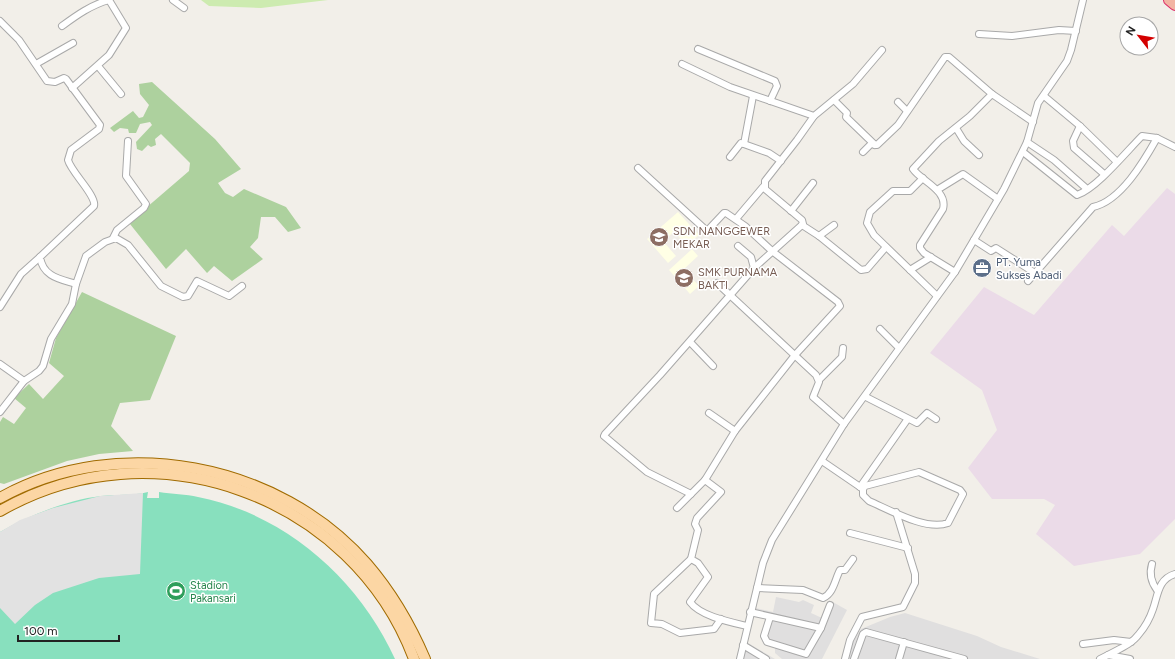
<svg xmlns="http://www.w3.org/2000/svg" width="1175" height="659" font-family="Figtree,sans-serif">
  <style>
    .residential { fill: #e0dfdf }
    .industrial { fill: #ebdbe8 }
    .education { fill: #ffffe5 }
    .grass { fill: #cdebb0 }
    .forest { fill: #add19e }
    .pitch { fill: #88e0be }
    .parking { fill: #e2e2e2 }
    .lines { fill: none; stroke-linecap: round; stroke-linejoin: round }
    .minor-casing { stroke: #a9a9a9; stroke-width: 8 }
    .primary-casing { stroke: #a06b00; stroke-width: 12 }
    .trunk-casing { stroke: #dc2a67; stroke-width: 12 }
    .minor { stroke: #fff; stroke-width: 6 }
    .primary { stroke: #fcd6a4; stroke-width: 10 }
    .trunk { stroke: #f2b4a3; stroke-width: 10 }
    .labels { text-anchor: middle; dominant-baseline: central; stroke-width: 3; stroke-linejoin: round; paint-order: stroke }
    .education-label { font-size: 11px; fill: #785e54; stroke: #fff; text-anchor: start }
    .service-label { font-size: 11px; fill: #4e5e75; stroke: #fff; text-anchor: start }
    .leisure-label { font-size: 11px; fill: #27864d; stroke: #fff; text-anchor: start }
  </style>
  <rect width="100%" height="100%" fill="#f2efe9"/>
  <g class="residential">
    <polygon points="776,597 799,602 803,600 814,605 811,613 822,618 831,601 847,610 822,659 782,659 775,653 775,648 767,645 763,640 768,620 754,616 756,608 773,612"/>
    <polygon points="905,613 977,636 1001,647 1040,659 848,659 852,643 861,629 890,617"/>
    <polygon points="741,641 748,643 775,659 736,659"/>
  </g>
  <polygon class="industrial" points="1167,188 1175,194 1175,519 1140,554 1074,566 1036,534 1055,505 1044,499 992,499 968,468 997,430 982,390 930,353 984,287 1034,315 1112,225 1124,236"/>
  <g class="education">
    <polygon points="678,212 699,235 687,245 674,232 663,241 676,256 668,263 647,239"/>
    <polygon points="692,249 698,256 684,269 699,286 690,294 669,270"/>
  </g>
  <polygon class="grass" points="201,0 328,0 261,8 209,6"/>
  <g class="forest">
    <polygon points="152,82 215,139 241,169 218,183 225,193 233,197 244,189 286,207 301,228 288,232 275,217 261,217 258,238 250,247 263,259 232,281 214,266 207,273 186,249 166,269 130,224 132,220 189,171 190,163 161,134 155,139 156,145 151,147 148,145 142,151 137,149 136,142 152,125 150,122 140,124 136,133 129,133 128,129 120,128 114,132 110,128 133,111 139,118 143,117 149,105 140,94 139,84"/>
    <polygon points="82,292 176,336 150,400 120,403 111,426 133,451 99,454 67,461 4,484 0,483 0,422 3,417 14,424 26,408 14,398 29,384 43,399 64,376 49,363 56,338"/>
  </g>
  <path class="pitch" d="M148,492l-1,6h12v-6c13,2 27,2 39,5 87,17 161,82 197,162h-395v-127c30,-17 67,-32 101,-36 16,-2 32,0 47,-4z"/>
  <polygon class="parking" points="143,493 140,574 99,578 53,593 35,605 15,624 0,608 0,532 20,520 53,508 100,496"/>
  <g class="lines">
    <defs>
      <g id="minor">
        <polyline points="173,0 184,8"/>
        <path d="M0,21l19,19 28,41 8,1 9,-4 2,1 34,46 -1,4 -28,21 -3,10c3,12 29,36 26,46l-54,51c3,20 20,22 36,27"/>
        <path d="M62,26c15,-11 29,-21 47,-26"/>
        <polyline points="979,34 1012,36 1059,30 1076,31"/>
        <polyline points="698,49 775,81 777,86 770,101"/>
        <polyline points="36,64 73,43"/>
        <polyline points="682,64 730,87 814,116"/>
        <polyline points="98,66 121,94"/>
        <polyline points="72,88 109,55 126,28 109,0"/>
        <polyline points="1044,96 1080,126 1117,162"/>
        <polyline points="834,100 847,113 846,117 875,145"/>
        <polyline points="898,102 907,111"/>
        <polyline points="1080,126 1073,141 1074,148 1104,174"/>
        <polyline points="956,128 964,141 979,155"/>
        <polyline points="1027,142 1054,160 1087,189"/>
        <polyline points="744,144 753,96"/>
        <polyline points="863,152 871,144 877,145 898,125 945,57 949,57 992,94"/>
        <path d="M1023,152l54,43c20,-7 49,-43 65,-59l15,2 18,9"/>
        <polyline points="730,157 741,143 769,153 781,161"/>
        <polyline points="638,168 707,231 724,213 726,213 745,226 772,251 838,302 840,306 795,355 735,431 705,480 677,508"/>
        <polyline points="923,178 910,191 893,191 870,212 867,223 874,235 937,296"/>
        <polyline points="937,190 963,174 998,199"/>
        <polyline points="791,211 813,183"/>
        <polyline points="736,219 763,187"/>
        <polyline points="802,225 819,236 861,270 867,269 886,247"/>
        <polyline points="819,236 834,225"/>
        <polyline points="113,238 117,230 144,208 146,204 126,176 128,141"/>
        <polyline points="974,240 991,251 996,248 1035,273"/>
        <polyline points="738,246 751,257 754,268"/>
        <polyline points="910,270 931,257"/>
        <path d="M955,272l-31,-19 -4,-5v-3l23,-36c5,-19 -22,-28 -30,-40l26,-28 31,-25 22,-22 41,28"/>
        <path d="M1028,281l65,-74c28,-6 51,-46 64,-69"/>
        <polyline points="717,283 816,375 819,382 813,397 844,424"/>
        <polyline points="0,307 21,274 40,257"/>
        <polyline points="880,329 899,348"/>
        <polyline points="690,342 713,366"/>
        <polyline points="0,364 24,381"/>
        <polyline points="819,380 842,357 843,348"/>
        <polyline points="866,397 917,423 927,413 936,419"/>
        <polyline points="0,412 24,381 39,371 43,366 51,339 72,304 76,284 86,256 105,242 116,238 128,245 161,286 183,297 188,296 197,281 229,296 242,286"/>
        <polyline points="709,413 735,431"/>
        <path d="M822,461l41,28v6l6,6c21,9 57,30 79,22l15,-29 -3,-4 -41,-18 -54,14 -2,3"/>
        <path d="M705,480l16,12 -24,26 -2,6 3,6 -7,29 7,4 10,14 -18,25c10,14 40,20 57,24"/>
        <polyline points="860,487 907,420"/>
        <polyline points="691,494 647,472 604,436 605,434 660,375 754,268 803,224 802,220 765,189 765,181 797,140 814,116 853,84 882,50"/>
        <polyline points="850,533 908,548"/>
        <polyline points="691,559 654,594 651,623 662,624 680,633 714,629 721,619"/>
        <path d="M1152,564c-3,10 -1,18 5,26"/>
        <path d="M757,588l46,2 20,8c11,-5 12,-19 17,-28h5l8,-11"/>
        <polyline points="750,612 821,628 806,654 767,642 764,636 770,617"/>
        <polyline points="821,628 830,605"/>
        <polyline points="1083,644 1114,640 1131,642"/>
        <polyline points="743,645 766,659"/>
        <path d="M1108,655c11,-6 24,-11 31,-21 6,-7 11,-16 14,-25 5,-14 5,-30 22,-35"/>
        <polyline points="740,659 763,563 772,540 844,424 955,272 1004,189 1027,142 1038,103 1067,61 1071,50 1083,0"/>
        <polyline points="845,659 850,640 862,617 903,607 915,583 915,574 896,512"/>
        <polyline points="854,659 863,634 866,632 964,659"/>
        <polyline points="899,659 904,642"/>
        <polyline points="1100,659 1108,655 1130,659"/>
      </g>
      <g id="primary">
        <path d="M0,498c118,-66 279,-35 367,66 25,29 43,60 58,95"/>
        <path d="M0,511c152,-88 353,-16 414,148"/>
      </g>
      <polyline id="trunk" points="1169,0 1175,5"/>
    </defs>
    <use href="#minor" class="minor-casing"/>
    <use href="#primary" class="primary-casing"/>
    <use href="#trunk" class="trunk-casing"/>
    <use href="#minor" class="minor"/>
    <use href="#primary" class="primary"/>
    <use href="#trunk" class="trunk"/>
  </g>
  <defs>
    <symbol id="school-disc" viewBox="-11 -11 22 22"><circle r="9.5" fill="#8d6e63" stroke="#fff"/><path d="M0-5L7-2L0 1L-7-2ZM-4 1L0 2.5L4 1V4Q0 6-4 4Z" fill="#fff"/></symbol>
    <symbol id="office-disc" viewBox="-11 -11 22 22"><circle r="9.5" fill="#5c6f8a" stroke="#fff"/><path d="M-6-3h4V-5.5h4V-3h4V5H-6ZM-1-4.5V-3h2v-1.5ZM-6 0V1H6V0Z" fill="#fff"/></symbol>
    <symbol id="university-disc" viewBox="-11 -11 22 22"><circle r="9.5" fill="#8d6e63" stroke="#fff"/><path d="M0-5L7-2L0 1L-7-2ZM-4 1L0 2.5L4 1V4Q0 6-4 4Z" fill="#fff"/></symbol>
    <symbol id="stadium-disc" viewBox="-11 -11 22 22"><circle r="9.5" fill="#2e9e5b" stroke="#fff"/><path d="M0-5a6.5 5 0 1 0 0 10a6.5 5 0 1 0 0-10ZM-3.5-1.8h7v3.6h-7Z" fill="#fff"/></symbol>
  </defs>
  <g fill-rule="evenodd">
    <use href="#school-disc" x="648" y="226" width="22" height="22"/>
    <use href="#office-disc" x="971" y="257" width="22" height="22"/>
    <use href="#university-disc" x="673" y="267" width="22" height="22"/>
    <use href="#stadium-disc" x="165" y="580" width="22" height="22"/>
  </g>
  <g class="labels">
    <g class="education-label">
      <text x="673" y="231">SDN NANGGEWER<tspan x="673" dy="13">MEKAR</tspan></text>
      <text x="698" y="272">SMK PURNAMA<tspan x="698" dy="13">BAKTI</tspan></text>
    </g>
    <g class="service-label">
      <text x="996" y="262">PT. Yuma<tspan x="996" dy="13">Sukses Abadi</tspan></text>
    </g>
    <g class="leisure-label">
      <text x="190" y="585">Stadion<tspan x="190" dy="13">Pakansari</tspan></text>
    </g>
  </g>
  <g transform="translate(1139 36) rotate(301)"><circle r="19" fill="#ffffff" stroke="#a7a7a7"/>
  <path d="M0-3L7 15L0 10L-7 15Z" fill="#d40000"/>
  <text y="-6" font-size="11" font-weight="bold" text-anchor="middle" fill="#222222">N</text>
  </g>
  <path d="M18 635v6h101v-6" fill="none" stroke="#222222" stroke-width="2"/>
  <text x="24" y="635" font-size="12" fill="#222222" stroke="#ffffff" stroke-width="3" paint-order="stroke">100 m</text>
</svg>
